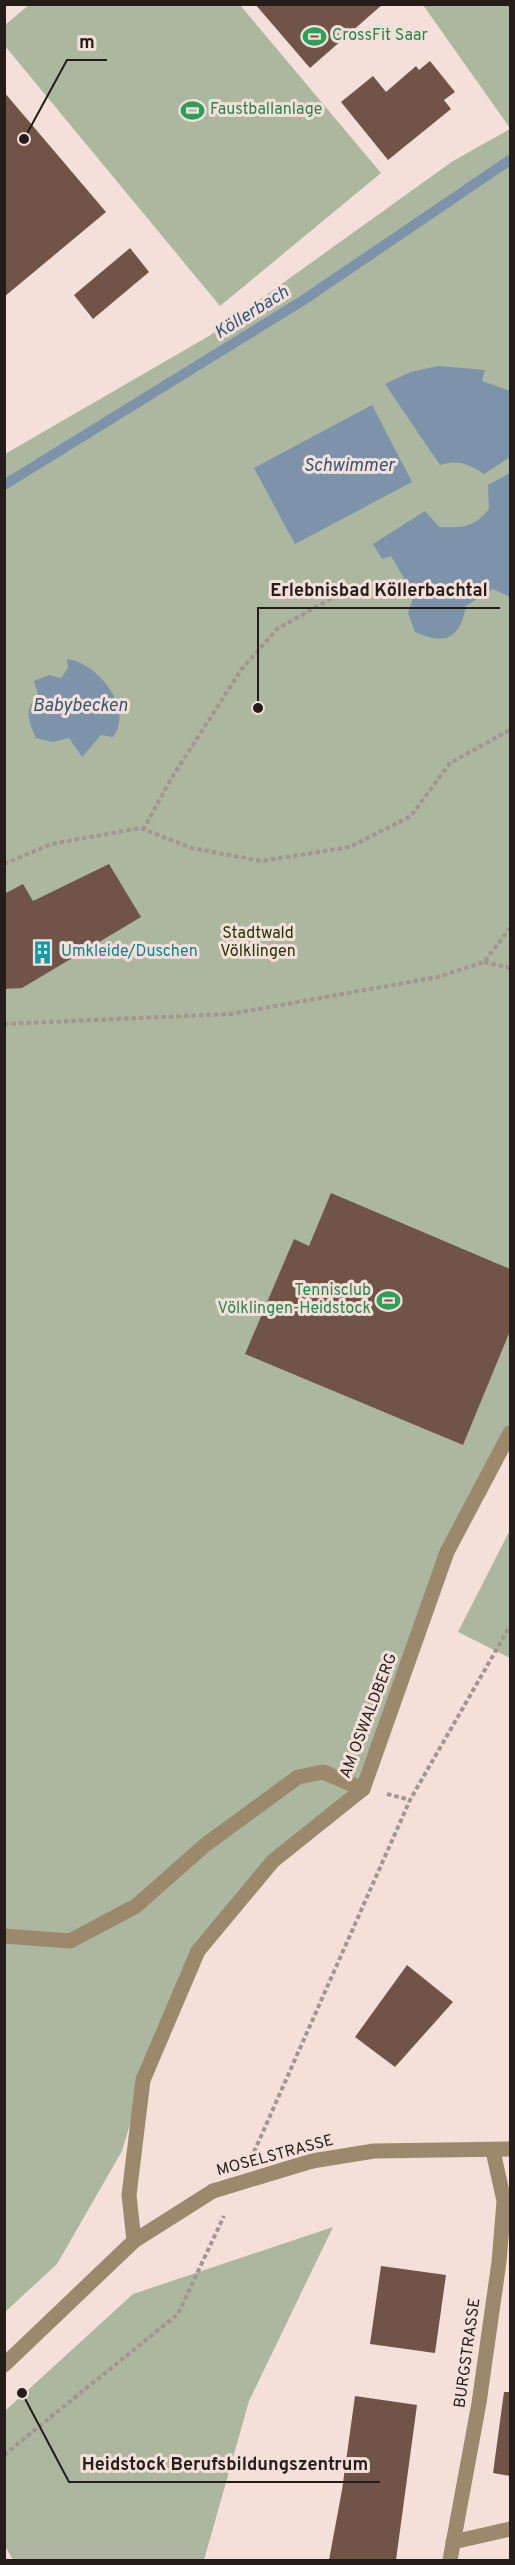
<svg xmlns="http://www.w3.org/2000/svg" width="515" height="2565" font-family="Overpass,sans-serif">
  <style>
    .green { fill: #abb79f }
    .water { fill: #7c93aa }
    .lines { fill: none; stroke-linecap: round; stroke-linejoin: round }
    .stream { stroke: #7c93aa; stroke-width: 10 }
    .building { fill: #715448 }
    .path { stroke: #a49590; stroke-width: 4; stroke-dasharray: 4.5 3; stroke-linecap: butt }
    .service { stroke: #9c896c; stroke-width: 15 }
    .minor { stroke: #9c896c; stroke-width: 15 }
    .minor-bridge { stroke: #9c896c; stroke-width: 15 }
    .labels { text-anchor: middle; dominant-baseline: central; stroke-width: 6; stroke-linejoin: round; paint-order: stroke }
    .leisure-label { font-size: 16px; fill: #27864d; stroke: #f4e0d9; text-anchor: start }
    .park-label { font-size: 16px; fill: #223405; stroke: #f4e0d9 }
    .culture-label { font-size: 16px; fill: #0d838f; stroke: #f4e0d9; text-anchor: start }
    .street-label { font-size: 16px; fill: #241d1a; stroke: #f4e0d9 }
    .water-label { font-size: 18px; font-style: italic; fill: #315579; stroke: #f4e0d9 }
    .leader { fill: none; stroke: #241d1a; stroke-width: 2 }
    .callout-dot { fill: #241d1a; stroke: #f4e0d9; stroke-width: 2 }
    .callout-label { font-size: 18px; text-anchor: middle; font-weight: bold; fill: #241d1a; stroke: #f4e0d9; stroke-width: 6; stroke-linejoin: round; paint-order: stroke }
  </style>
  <rect width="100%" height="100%" fill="#f4e0d9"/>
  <g class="green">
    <polygon points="29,5 240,5 381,173 220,306 5,46 5,25"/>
    <polygon points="423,5 510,5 510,128"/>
    <polygon points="510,129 510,1433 447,1552 363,1789 273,1861 198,1951 143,2080 122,2151 57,2264 5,2312 5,454 209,336 453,161"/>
    <polygon points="510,1530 510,1658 458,1632"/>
    <polygon points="333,2227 249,2401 204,2560 13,2560 5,2546 5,2411 133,2294"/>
  </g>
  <g class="water">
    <path d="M438,366l47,4 -3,11 28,10v66l-26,17c-15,-10 -27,-15 -44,-9l-55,-81 26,-12z"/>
    <polygon points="372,405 412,482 295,544 254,468"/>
    <path d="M510,473v124l-17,-8 -27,17c-7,34 -20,39 -51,26l-7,-19 6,-18 -23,-39 -9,3 -9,-15 52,-33 14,16c23,1 35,1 50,-18l-1,-24z"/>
    <path d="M67,659c30,3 68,50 46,78l-12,-2 -19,22 -13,-19 -16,4 -17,-4c-8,-18 -12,-28 2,-44l-4,-13 15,-6 12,3 7,-10z"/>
  </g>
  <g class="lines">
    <polyline class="stream" points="4,485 302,301 510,160"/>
  </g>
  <g class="building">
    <polygon points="255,4 383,4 310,68"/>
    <polygon points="430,61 455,92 444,100 451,109 388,160 341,102 373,76 386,92 416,66 419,70"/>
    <polygon points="4,92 106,212 4,297"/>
    <polygon points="130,248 149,272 93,319 74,295"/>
    <polygon points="109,864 141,917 22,988 4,989 4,894 23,884 33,901"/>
    <polygon points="331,1193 510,1269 510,1331 463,1445 245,1354 294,1239 309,1246"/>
    <polygon points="407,1965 453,2002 395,2067 355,2037"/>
    <polygon points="381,2266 446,2275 435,2353 370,2344"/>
    <polygon points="504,2392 510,2392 510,2476 493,2473"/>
    <polygon points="355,2396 417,2405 396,2560 329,2560 342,2490"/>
  </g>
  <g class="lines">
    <g class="path">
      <polyline points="143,830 171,779 241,670 277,629 356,584"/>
      <polyline points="4,864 51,844 140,828 192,848 261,861 350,847 411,816 450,763 510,730"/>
      <polyline points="484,962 510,968"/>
      <polyline points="4,1024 230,1014 438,977 484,962 510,928"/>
      <polyline points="387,1794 410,1800"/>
      <polyline points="254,2152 410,1800 510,1626"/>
      <polyline points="4,2455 178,2314 224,2216"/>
    </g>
    <polyline class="service" points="4,1936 70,1941 136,1906 205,1845 298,1777 323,1772 363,1789"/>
    <g class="minor">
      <polyline points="312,2161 374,2151 510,2149"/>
      <polyline points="134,2241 129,2195 143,2080 198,1951 273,1861 363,1789 447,1552 510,1433"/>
      <polyline points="4,2365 134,2241 213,2191"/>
      <polyline points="453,2542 510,2529"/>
      <polyline points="450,2560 479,2403 499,2262 504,2201 493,2151"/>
    </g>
    <polyline class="minor-bridge" points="213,2191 312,2161"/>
  </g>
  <defs>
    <symbol id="stadium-bare" viewBox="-9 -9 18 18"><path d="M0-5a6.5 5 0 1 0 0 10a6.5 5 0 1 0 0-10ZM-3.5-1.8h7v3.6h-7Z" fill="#2e9e5b" stroke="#f4e0d9" stroke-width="2.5" paint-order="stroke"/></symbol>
    <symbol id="building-bare" viewBox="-9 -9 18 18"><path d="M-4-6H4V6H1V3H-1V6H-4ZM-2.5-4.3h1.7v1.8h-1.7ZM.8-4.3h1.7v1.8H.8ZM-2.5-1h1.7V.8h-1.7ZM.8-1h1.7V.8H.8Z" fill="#0f9aa8" stroke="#f4e0d9" stroke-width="2.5" paint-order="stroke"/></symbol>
  </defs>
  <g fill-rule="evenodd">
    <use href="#stadium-bare" x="298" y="20" width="33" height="33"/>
    <use href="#stadium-bare" x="176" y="94" width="33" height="33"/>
    <use href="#building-bare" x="26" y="936" width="33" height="33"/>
    <use href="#stadium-bare" x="372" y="1284" width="33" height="33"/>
  </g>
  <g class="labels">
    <g class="leisure-label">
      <text x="332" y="36">CrossFit Saar</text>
      <text x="210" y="110">Faustballanlage</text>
      <text x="371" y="1291" text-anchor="end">Tennisclub<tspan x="371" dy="18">Völklingen-Heidstock</tspan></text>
    </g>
    <g class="park-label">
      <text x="258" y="934">Stadtwald<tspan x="258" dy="18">Völklingen</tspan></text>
    </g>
    <g class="culture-label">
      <text x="61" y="952">Umkleide/Duschen</text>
    </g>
    <g class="street-label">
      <text transform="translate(369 1716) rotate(-69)">AM OSWALDBERG</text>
      <text transform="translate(275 2156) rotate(-15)">MOSELSTRASSE</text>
      <text transform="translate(468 2353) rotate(-82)">BURGSTRASSE</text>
    </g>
    <g class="water-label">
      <text transform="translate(252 313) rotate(-32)">Köllerbach</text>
      <text x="349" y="466">Schwimmer</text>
      <text x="80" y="706">Babybecken</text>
    </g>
  </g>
  <path class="leader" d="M24 139L67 60H107M258 708L258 608H500M22 2393L69 2482H380"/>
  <g class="callout-dot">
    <circle cx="24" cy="139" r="6"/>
    <circle cx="258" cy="708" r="6"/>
    <circle cx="22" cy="2393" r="6"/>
  </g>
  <g class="callout-label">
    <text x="87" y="48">m</text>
    <text x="379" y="596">Erlebnisbad Köllerbachtal</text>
    <text x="225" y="2470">Heidstock Berufsbildungszentrum</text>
  </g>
  <rect width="515" height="2565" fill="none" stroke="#241d1a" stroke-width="12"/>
</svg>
